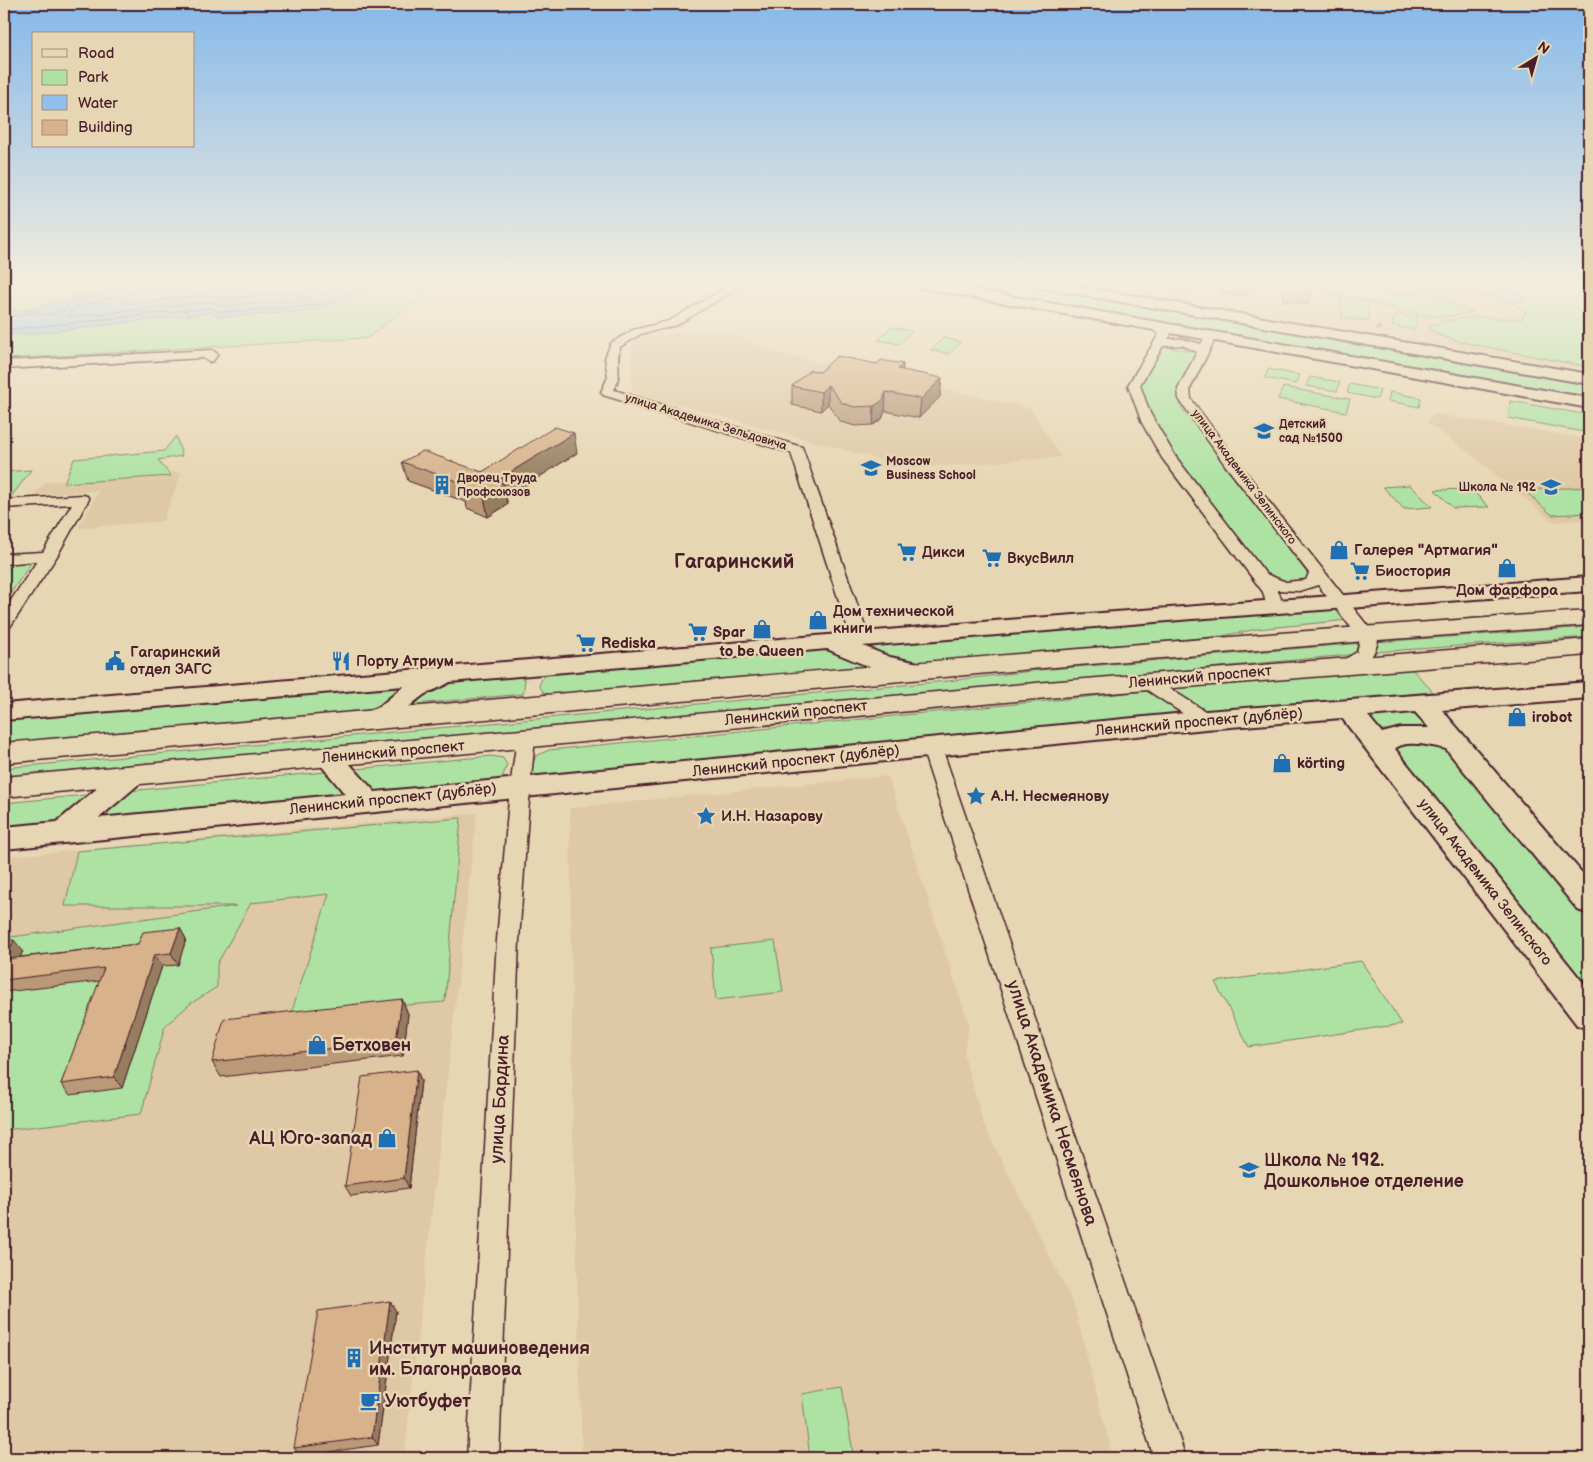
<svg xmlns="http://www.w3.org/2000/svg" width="1593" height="1462" font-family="'Balsamiq Sans',sans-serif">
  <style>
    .built { fill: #dfc8a5 }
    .green { fill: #aee2a3; stroke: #7c8067 }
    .water { fill: #92c0ec; stroke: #75809f }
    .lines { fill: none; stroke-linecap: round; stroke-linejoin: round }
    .shore { stroke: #675f78; stroke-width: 1 }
    .stream { stroke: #75809f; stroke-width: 3 }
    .street-casing { stroke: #4a1f2b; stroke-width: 3 }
    .secondary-casing { stroke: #4a1f2b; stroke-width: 4 }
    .primary-casing { stroke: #4a1f2b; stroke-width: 3 }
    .street { fill: #e7d6b3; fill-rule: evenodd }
    .secondary { fill: #e7d6b3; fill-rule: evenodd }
    .primary { fill: #e7d6b3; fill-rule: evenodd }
    .wall { fill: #b99978; stroke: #4a1f2b }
    .shaded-wall { fill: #967d61; stroke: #4a1f2b }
    .building { fill: #d7b28b; stroke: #4a1f2b }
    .labels { text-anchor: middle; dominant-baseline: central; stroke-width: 5; stroke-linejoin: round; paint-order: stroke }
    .far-street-label { font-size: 12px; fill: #4a1f2b; stroke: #e7d6b3 }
    .far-poi-label { font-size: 12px; font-weight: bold; fill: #4a1f2b; stroke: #e7d6b3; text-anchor: start }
    .poi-label { font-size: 15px; font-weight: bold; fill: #4a1f2b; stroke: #e7d6b3; text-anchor: start }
    .street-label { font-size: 15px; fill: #4a1f2b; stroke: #e7d6b3 }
    .near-poi-label { font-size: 18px; font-weight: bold; fill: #4a1f2b; stroke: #e7d6b3; text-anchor: start }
    .near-street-label { font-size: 18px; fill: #4a1f2b; stroke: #e7d6b3 }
    .district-label { font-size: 20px; font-weight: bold; fill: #4a1f2b; stroke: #e7d6b3 }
  </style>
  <rect width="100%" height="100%" fill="#e7d6b3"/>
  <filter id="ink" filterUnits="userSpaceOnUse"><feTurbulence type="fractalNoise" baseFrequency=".02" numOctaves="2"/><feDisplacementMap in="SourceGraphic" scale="10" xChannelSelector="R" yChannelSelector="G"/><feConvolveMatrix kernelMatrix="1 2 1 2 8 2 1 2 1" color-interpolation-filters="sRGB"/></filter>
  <g filter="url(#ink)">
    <g class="built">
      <polygon points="1079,284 1589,284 1589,370 1252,314"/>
      <polygon points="730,332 774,352 1030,408 1061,457 911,468 632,392 632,342 651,333"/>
      <polygon points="1433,414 1589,439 1589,519 1554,522 1473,456 1427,422"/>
      <polygon points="182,472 163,521 78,528 99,491 34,495 46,482"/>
      <polygon points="888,776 969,1025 964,1054 983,1123 1074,1305 1113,1458 582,1458 573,1124 570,808"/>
      <polygon points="477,813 404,1458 4,1458 4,857"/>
    </g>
    <g class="green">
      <polygon points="4,284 435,284 419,296 422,297 367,338 4,359"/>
      <polygon points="948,284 1022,284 1589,384 1589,400"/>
      <path d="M1324,284h47l-1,4 19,7 22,-2 17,1 44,18c-32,9 -64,2 -95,-8 -19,-6 -19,-9 -41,-7l-9,-7z"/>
      <polygon points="1407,284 1476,284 1478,285 1480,293 1488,297 1435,290"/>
      <path d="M1501,284h68l20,6v39l-2,2 -1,9 3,4v23l-128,-25 -26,-8 -7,-8c12,-5 41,-10 54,-9 13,0 25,3 39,2l5,-7 -16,-11 12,-1 2,-3z"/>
      <polygon points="1341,299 1367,302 1369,321 1342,318"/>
      <polygon points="1396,314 1418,318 1414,330 1392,326"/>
      <polygon points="891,327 912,331 899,344 878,340"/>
      <polygon points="943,338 961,342 949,354 931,350"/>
      <path d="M1162,346l35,6c-10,18 -23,34 -16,55l129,170v3l-20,4 -22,-4c-23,-31 -132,-166 -127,-198 1,-8 16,-28 21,-36z"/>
      <polygon points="1268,369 1299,375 1296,384 1265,378"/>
      <polygon points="1310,377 1340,382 1337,391 1306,386"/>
      <polygon points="1350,384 1380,390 1377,399 1347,393"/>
      <polygon points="1283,387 1350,399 1346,412 1278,399"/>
      <polygon points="1390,392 1421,398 1419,407 1388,401"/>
      <polygon points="1510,401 1589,415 1589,433 1508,418"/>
      <polygon points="176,436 182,456 158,460 171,476 64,483 74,459 164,451"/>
      <polygon points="31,470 11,497 4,498 4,472"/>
      <polygon points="1410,485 1432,507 1404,509 1383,487"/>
      <polygon points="1589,487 1589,513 1552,515 1524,490"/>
      <polygon points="1471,489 1489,507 1453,508 1435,490"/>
      <polygon points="33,560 4,603 4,562"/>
      <polygon points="1322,606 1340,610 1348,620 1257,629 1222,636 905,664 861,646"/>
      <polygon points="1589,627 1589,637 1373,652 1376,642"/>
      <polygon points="1363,643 1359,654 846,702 4,778 4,768 947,681 1040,670"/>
      <polygon points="839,647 875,665 556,695 544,693 539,685 543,677 553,671"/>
      <polygon points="1412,669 1433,692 1203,711 1167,689"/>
      <polygon points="518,676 525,680 523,694 415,704 440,679"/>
      <polygon points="381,686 393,688 398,695 383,710 4,744 4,719"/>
      <polygon points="1147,691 1156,694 1184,713 1016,734 542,779 536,776 531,767 536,756 549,750"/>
      <polygon points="1410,711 1421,718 1425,724 1422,729 1382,730 1374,726 1369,716 1371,714"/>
      <polygon points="1397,741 1446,746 1589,920 1589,1002 1389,747"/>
      <polygon points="491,756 503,758 507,765 502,778 488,785 4,832 4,803"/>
      <polygon points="461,818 445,1002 291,1014 329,894 251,903 217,964 217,987 190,1004 165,1026 141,1114 4,1130 4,938 236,906 65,906 77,851"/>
      <polygon points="775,941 783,992 716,1000 711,948"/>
      <polygon points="1361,961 1402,1024 1249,1047 1215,982"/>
      <polygon points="842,1387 854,1458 810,1458 802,1394"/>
    </g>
    <g class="water">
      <polygon points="120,284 400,284 372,287 372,289 338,303 312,311 220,317 210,313 28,334 4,334 4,313 29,310"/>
      <path d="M1476,284h25l23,13 -2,3c-15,1 -29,-1 -42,-7l-2,-8z"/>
    </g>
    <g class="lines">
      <g class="shore">
        <path d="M123,284l-1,6 -5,6 -44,12 -5,9 141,-15 13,4c46,-4 91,-4 134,-22"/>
        <polyline points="131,284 130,292 124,301 125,304 209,295 222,298 309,292 337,284"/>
        <polyline points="4,318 37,312 44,315 56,313 64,310 68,303 113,291 117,284"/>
        <polyline points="4,330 209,308 221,312 311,306 337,298 369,284"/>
      </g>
      <polyline class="stream" points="1377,329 1380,327"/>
      <defs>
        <g id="street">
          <path d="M732,284h12l-67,41 -36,9 -21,13c-5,18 3,24 -6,43l188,57 67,191 -3,4 -6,1 -6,-1 -3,-4 -60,-185 -188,-58 -2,-3 7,-15 -3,-19 6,-15 22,-13 36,-9z"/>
          <path d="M1152,322l13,5 6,7 -3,5h14l19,5 6,-11 4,-1 6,3 -27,54 1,10 44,60 143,180c-2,18 -18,35 -36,30l-3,-4 3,-4 15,-9 3,-13 -42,-54 -19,6 -22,-1c4,6 6,12 2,18h-12l-4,-16 -101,-134 -20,-35 -14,-38 31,-51 -13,-9zM1182,345l15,7 -19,37 1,10 46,66 84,108 -3,7 -20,2 -20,-8 -91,-118 -25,-43 -10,-28 23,-39z"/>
          <polygon points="212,350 218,354 213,361 209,362 203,358 4,369 4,361"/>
          <polygon points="82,495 87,496 89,499 57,556 10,627 4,628 4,611 37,561 4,564 4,554 43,552 72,504 4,508 4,500"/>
          <polygon points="1147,676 1153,678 1213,716 1215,720 1213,724 1206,726 1199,724 1141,686 1138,682 1141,678"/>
          <polygon points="526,733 533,734 535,739 530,787 519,940 499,1458 467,1458 497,940 510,787 517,739 519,734"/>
          <polygon points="932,742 939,743 942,748 1186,1458 1154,1458 922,748 925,743"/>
        </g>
        <g id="secondary">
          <polygon points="912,284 942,284 1589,398 1589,408 919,288 914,287"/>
          <polygon points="1035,284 1065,284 1589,374 1589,384 1042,288 1037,287"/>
          <path d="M1589,577v14l-397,28 -329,27 27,11 43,9 3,5 -3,5c-29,8 -78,-15 -106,-27l-377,33c-8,5 -17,8 -25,12 -21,14 -38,41 -67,33l-4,-6 4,-6 21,-8 25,-21 -400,34v-16l990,-83z"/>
          <path d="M1589,682v16l-147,12 147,171v33l-11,-4 -132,-161c-13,-3 -41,-10 -51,0l194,241v39l-12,-4 -235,-307 -136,11 -1202,120v-22l53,-5 63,-53 10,-3 10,3 4,7 -4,7 -41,35 246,-24 -30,-36 3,-7 10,-2 10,2 37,41 831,-81zM1415,712l14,16h-28l-19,5 -14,-17z"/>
        </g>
        <g id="primary">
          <path d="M1589,611v14l-224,16 -334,28 -1027,94v-20c528,-46 1056,-97 1585,-132z"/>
          <polygon points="1589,639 1589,655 1047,698 4,797 4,777 1047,682"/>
        </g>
      </defs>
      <use href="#street" class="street-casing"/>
      <use href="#secondary" class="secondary-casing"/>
      <use href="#primary" class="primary-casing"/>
      <use href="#street" class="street"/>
      <use href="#secondary" class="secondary"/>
      <use href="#primary" class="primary"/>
    </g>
    <g class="wall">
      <polygon points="1172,284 1194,284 1193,290 1172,288"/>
      <polygon points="1224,284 1249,284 1246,296 1223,294"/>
      <polygon points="1283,284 1313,284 1313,287 1308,304 1283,301"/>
      <polygon points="877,364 903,364 902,370 940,397 919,418 885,411 882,419 873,425 855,426 841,422 828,404 821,411 792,405 792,386 820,372"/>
      <polygon points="577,453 506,498 508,504 488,517 467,508 466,502 408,481 402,462 482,472"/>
      <polygon points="180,928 186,939 178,965 162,966 122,1088 70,1095 61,1084 100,981 4,992 4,941 23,951 20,957 138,944"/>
      <polygon points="402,999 408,1014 403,1056 221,1077 212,1062"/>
      <polygon points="417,1070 421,1081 409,1188 351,1196 345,1186"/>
      <polygon points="396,1311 378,1445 301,1456 294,1448"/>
    </g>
    <g class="shaded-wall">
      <polygon points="903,364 902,383 898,369"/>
      <polygon points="942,378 940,397 919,418 921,399"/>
      <polygon points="828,385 828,404 821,411 821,392"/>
      <polygon points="886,392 885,411 882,419 873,425 874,406"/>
      <polygon points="574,433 577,453 506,498 508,504 488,517 484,497 496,481"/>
      <polygon points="180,928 186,939 178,965 171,953"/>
      <polygon points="14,940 23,951 14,970 6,959"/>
      <polygon points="154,955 162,966 122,1088 114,1077"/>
      <polygon points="402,999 408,1014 403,1056 396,1041"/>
      <polygon points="417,1070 421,1081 409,1188 404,1178"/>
      <polygon points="390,1301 396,1311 378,1445 372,1437"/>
    </g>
    <g class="building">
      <polygon points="1288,284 1313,284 1313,287"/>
      <polygon points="837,356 877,364 881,360 903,364 898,369 942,378 921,399 886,392 883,400 874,406 855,407 842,403 828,385 821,392 792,386 810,370 820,372"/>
      <polygon points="555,427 574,433 496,481 504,484 484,497 463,488 468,485 402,462 423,451 482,472"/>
      <polygon points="180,928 171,953 154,955 114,1077 61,1084 104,968 4,980 4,941 14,940 6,959 138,944 143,932"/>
      <polygon points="402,999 396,1041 212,1062 224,1019"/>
      <polygon points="417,1070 404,1178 345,1186 362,1077"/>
      <polygon points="390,1301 372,1437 294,1448 318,1311"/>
    </g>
  </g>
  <linearGradient id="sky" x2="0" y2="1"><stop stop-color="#85b9ea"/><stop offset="0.58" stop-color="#f4eddd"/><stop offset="1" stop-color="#f4eddd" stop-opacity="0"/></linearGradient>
  <rect width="1593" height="488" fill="url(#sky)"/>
  <defs>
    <symbol id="school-bare" viewBox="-9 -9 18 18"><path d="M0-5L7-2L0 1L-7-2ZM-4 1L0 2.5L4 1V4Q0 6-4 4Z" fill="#1f6fb2" stroke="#e7d6b3" stroke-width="2.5" paint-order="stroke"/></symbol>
    <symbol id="university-bare" viewBox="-9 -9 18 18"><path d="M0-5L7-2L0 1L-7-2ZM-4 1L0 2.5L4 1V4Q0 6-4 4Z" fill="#1f6fb2" stroke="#e7d6b3" stroke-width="2.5" paint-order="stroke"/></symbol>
    <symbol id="building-bare" viewBox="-9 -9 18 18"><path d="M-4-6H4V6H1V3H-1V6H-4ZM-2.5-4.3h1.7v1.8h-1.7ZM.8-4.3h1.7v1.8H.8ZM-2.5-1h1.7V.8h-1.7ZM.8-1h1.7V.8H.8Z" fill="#1f6fb2" stroke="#e7d6b3" stroke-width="2.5" paint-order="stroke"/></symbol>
    <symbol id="shop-bare" viewBox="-9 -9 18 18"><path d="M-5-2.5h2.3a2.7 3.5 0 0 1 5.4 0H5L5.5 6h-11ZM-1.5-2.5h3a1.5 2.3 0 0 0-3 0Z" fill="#1f6fb2" stroke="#e7d6b3" stroke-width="2.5" paint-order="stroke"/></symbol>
    <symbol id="supermarket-bare" viewBox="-9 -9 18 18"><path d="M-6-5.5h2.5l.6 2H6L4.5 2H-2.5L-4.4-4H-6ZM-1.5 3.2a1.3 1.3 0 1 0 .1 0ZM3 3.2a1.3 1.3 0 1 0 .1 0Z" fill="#1f6fb2" stroke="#e7d6b3" stroke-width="2.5" paint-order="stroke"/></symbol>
    <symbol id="civic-bare" viewBox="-9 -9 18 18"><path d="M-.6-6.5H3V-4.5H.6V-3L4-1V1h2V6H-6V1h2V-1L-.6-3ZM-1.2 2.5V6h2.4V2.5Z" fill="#1f6fb2" stroke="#e7d6b3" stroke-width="2.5" paint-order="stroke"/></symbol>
    <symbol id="restaurant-bare" viewBox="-9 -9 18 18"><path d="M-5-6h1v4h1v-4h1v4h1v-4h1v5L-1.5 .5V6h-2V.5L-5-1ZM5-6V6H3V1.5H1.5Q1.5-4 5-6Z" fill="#1f6fb2" stroke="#e7d6b3" stroke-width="2.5" paint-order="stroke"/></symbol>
    <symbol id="sight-bare" viewBox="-9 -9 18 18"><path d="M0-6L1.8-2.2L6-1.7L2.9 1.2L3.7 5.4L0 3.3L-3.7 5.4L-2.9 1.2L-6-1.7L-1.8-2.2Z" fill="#1f6fb2" stroke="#e7d6b3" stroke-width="2.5" paint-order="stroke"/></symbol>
    <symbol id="cafe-bare" viewBox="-9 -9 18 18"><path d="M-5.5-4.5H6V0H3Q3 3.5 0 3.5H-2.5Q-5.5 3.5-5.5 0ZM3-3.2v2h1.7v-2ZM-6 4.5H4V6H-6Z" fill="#1f6fb2" stroke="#e7d6b3" stroke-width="2.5" paint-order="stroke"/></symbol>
  </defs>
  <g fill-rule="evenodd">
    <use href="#school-bare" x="1250" y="417" width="28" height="28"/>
    <use href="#university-bare" x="857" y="454" width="28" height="28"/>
    <use href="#building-bare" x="428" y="471" width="28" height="28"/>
    <use href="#school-bare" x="1537" y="473" width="28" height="28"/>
    <use href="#shop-bare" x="1325" y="536" width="28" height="28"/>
    <use href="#supermarket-bare" x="893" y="538" width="28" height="28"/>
    <use href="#supermarket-bare" x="978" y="544" width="28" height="28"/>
    <use href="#shop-bare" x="1493" y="554" width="28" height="28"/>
    <use href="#supermarket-bare" x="1346" y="557" width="28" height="28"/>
    <use href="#shop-bare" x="804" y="606" width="28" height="28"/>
    <use href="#shop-bare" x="748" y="615" width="28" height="28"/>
    <use href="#supermarket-bare" x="684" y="618" width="28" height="28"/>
    <use href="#supermarket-bare" x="572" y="629" width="28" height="28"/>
    <use href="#civic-bare" x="101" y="647" width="28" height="28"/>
    <use href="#restaurant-bare" x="327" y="647" width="28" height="28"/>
    <use href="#shop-bare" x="1503" y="703" width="28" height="28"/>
    <use href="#shop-bare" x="1268" y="749" width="28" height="28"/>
    <use href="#sight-bare" x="962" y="782" width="28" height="28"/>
    <use href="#sight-bare" x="692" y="802" width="28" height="28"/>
    <use href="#shop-bare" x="303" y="1031" width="28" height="28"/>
    <use href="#shop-bare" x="373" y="1124" width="28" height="28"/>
    <use href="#school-bare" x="1235" y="1156" width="28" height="28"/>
    <use href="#building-bare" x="340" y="1344" width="28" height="28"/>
    <use href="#cafe-bare" x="356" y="1387" width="28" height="28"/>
  </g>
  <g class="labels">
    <g class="far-street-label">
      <text transform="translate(706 422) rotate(17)">улица Академика Зельдовича</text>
      <text transform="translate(1244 477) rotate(53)">улица Академика Зелинского</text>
    </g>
    <g class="far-poi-label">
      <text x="1279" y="424">Детский<tspan x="1279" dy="14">сад №1500</tspan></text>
      <text x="886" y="461">Moscow<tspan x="886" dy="14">Business School</tspan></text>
      <text x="457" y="478">Дворец Труда<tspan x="457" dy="14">Профсоюзов</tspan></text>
      <text x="1536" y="487" text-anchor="end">Школа № 192</text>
    </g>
    <g class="poi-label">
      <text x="1354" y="550">Галерея "Артмагия"</text>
      <text x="922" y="552">Дикси</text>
      <text x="1007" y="558">ВкусВилл</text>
      <text x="1375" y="571">Биостория</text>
      <text x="1507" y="590" text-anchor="middle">Дом фарфора</text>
      <text x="833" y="611">Дом технической<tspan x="833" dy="17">книги</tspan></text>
      <text x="713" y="632">Spar</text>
      <text x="601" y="643">Rediska</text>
      <text x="762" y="651" text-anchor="middle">to be Queen</text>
      <text x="130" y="652">Гагаринский<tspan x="130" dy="17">отдел ЗАГС</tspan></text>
      <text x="356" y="661">Порту Атриум</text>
      <text x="1532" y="717">irobot</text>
      <text x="1297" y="763">körting</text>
      <text x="991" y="796">А.Н. Несмеянову</text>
      <text x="721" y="816">И.Н. Назарову</text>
    </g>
    <g class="street-label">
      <text transform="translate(1200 677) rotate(-5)">Ленинский проспект</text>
      <text transform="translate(796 713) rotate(-6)">Ленинский проспект</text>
      <text transform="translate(1199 722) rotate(-5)">Ленинский проспект (дублёр)</text>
      <text transform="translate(393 752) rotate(-5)">Ленинский проспект</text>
      <text transform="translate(796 761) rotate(-6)">Ленинский проспект (дублёр)</text>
      <text transform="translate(393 799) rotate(-6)">Ленинский проспект (дублёр)</text>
      <text transform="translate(1485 882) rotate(52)">улица Академика Зелинского</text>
    </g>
    <g class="near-poi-label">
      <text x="332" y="1045">Бетховен</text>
      <text x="372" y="1138" text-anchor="end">АЦ Юго-запад</text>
      <text x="1264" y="1160">Школа № 192.<tspan x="1264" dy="21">Дошкольное отделение</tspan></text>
      <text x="369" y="1348">Институт машиноведения<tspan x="369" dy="21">им. Благонравова</tspan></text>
      <text x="385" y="1401">Уютбуфет</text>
    </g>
    <g class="near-street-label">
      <text transform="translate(500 1099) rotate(-87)">улица Бардина</text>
      <text transform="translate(1052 1103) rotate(72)">улица Академика Несмеянова</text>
    </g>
    <g class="district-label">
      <text x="734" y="562">Гагаринский</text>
    </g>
  </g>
  <rect width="1593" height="1462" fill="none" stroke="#e7d6b3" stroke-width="20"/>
  <rect x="10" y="10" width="1573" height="1442" fill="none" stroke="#4a1f2b" stroke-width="2" filter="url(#ink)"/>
  <rect x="32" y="32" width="162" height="115" fill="#e7d6b3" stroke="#a88d7d"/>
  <rect x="42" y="49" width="25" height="8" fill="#e7d6b3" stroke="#a88d7d"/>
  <text x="78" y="58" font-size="15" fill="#4a1f2b">Road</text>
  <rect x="42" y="70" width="25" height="15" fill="#aee2a3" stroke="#a88d7d"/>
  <text x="78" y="82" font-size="15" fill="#4a1f2b">Park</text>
  <rect x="42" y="95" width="25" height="15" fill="#92c0ec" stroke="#a88d7d"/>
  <text x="78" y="108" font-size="15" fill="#4a1f2b">Water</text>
  <rect x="42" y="120" width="25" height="15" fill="#d7b28b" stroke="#a88d7d"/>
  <text x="78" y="132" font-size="15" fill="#4a1f2b">Building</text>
  <g transform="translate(1536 58) rotate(37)" stroke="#e7d6b3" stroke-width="4" paint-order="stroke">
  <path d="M0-4L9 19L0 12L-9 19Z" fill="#4a1f2b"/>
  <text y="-8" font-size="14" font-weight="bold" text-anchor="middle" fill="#4a1f2b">N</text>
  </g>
</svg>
